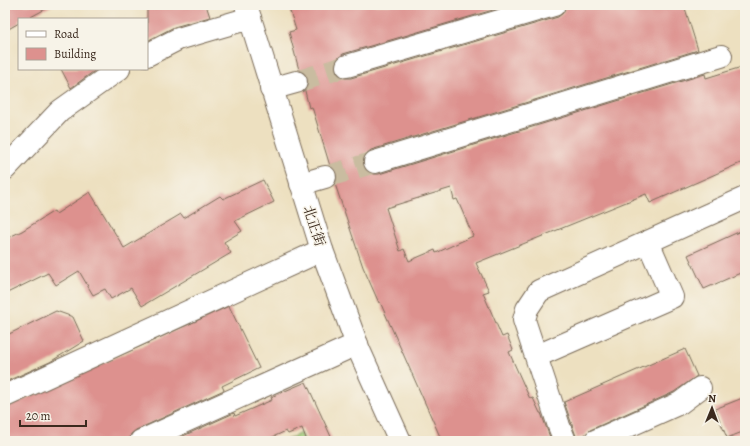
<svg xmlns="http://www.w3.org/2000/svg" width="750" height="446" font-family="Alegreya,'Noto Serif SC',serif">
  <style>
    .green { fill: #9bc977; stroke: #6b7a4a }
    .building { fill: #dd918e; fill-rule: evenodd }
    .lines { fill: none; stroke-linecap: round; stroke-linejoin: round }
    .minor-tunnel { stroke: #c9bca0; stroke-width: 22; stroke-dasharray: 22 11; stroke-linecap: butt }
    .minor-casing { stroke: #796a57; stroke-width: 24 }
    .minor { stroke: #fff; stroke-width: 22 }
    .labels { text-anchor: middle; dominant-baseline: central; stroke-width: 3; stroke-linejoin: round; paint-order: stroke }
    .street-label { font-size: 14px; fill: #3b2a1e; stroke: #f7f3e8 }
  </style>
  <rect width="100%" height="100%" fill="#f7f3e8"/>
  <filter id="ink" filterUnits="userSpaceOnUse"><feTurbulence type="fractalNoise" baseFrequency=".025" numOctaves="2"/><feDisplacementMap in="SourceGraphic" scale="8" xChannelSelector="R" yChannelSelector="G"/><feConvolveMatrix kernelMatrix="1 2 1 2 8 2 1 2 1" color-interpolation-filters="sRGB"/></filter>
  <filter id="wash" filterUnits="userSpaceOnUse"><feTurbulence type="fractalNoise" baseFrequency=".012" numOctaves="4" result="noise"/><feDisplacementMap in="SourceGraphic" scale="16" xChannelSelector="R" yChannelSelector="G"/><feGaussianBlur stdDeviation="0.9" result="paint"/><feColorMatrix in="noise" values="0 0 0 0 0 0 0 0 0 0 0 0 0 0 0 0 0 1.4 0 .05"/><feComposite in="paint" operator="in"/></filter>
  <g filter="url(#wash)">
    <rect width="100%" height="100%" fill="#ede0c0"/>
    <polygon class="green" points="301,433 305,441 284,441"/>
    <g id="blocks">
      <g class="building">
        <polygon points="5,5 53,5 27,19 19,19 19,23 5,31"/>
        <polygon points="147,5 206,5 210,17 174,27 147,41"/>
        <path d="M288,5h222l-167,49 -5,4 -3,5v6l4,6 5,3h7l207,-61 5,-4 3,-8h118l14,45 -327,100 -5,4 -3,6v5l3,6 7,3h6l326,-100 1,4 39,-12v95l-95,42 -4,-9 -170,69 13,28 -6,2 19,44 5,-2 6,15 -4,2 21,47 3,-1 7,15h1l10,27 -109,1 -62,-139 -1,1 -16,-36 -28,-83 2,-11 -7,-7 -18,-59 -3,1 -4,-17 3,-6v-6l-3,-6 -6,-3 -10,-38 7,-2zM451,188l3,12 3,-1 16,37 -37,17 -1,-3 -26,11 -5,-12 -4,2 -14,-43z"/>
        <polygon points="61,69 97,69 71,88"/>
        <polygon points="263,180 274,202 235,221 242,231 224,242 231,253 142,306 131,288 111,299 105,289 93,295 79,271 56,285 48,273 5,294 5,239 22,231 54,211 56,214 90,192 124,248 181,214 184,218 220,196 223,199"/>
        <polygon points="745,229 745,271 704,289 688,255"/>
        <polygon points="229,306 259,368 222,386 224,390 136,430 131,434 129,441 5,441 5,408"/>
        <polygon points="56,311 73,317 84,341 50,362 5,382 5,336"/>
        <polygon points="685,349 697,376 674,392 590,430 584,436 577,439 564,402"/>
        <polygon points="306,382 333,441 307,441 302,428 288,434 286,431 264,441 172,441 234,413 235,416 272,400 271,397"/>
        <polygon points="745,397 745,431 727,438 715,409"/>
      </g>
    </g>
  </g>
  <g filter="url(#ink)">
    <use href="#blocks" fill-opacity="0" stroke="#796a57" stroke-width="1"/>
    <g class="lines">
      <g class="minor-tunnel">
        <polyline points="296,82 347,66"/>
        <polyline points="325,177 375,162"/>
      </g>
      <defs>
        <g id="minor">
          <polyline points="246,5 322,250 359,350 400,441"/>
          <polyline points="147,55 178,39 250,18"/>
          <polyline points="347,66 554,5"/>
          <polyline points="271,89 296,82"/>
          <polyline points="375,162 721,56"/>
          <polyline points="5,169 60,111 119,69"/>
          <polyline points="301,184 325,177"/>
          <polyline points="537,356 672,297 648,242"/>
          <polyline points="5,396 322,250"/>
          <polyline points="141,441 357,344"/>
          <polyline points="565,441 559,426 524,320 527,309 539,291 745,198"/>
          <polyline points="595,441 680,403 700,388"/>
        </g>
      </defs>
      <use href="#minor" class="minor-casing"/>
      <use href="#minor" class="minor"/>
    </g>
  </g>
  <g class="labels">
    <g class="street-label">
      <text transform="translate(314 226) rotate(72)">北正街</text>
    </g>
  </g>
  <rect width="750" height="446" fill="none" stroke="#f7f3e8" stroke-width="20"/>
  <rect x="18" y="18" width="130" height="52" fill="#f7f3e8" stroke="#aca397"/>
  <rect x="26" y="31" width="20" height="6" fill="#ffffff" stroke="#aca397"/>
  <text x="54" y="38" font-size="12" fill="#3b2a1e">Road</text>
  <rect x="26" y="48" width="20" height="12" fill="#dd918e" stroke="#aca397"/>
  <text x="54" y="58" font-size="12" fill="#3b2a1e">Building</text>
  <g transform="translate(712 408) rotate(1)" stroke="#f7f3e8" stroke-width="3" paint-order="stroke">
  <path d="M0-3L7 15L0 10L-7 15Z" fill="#3b2a1e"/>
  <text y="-6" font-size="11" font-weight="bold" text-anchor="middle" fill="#3b2a1e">N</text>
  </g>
  <path d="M20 420v6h66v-6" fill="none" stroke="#3b2a1e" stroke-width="2"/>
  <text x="26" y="420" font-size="12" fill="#3b2a1e" stroke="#f7f3e8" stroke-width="3" paint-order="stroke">20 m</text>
</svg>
